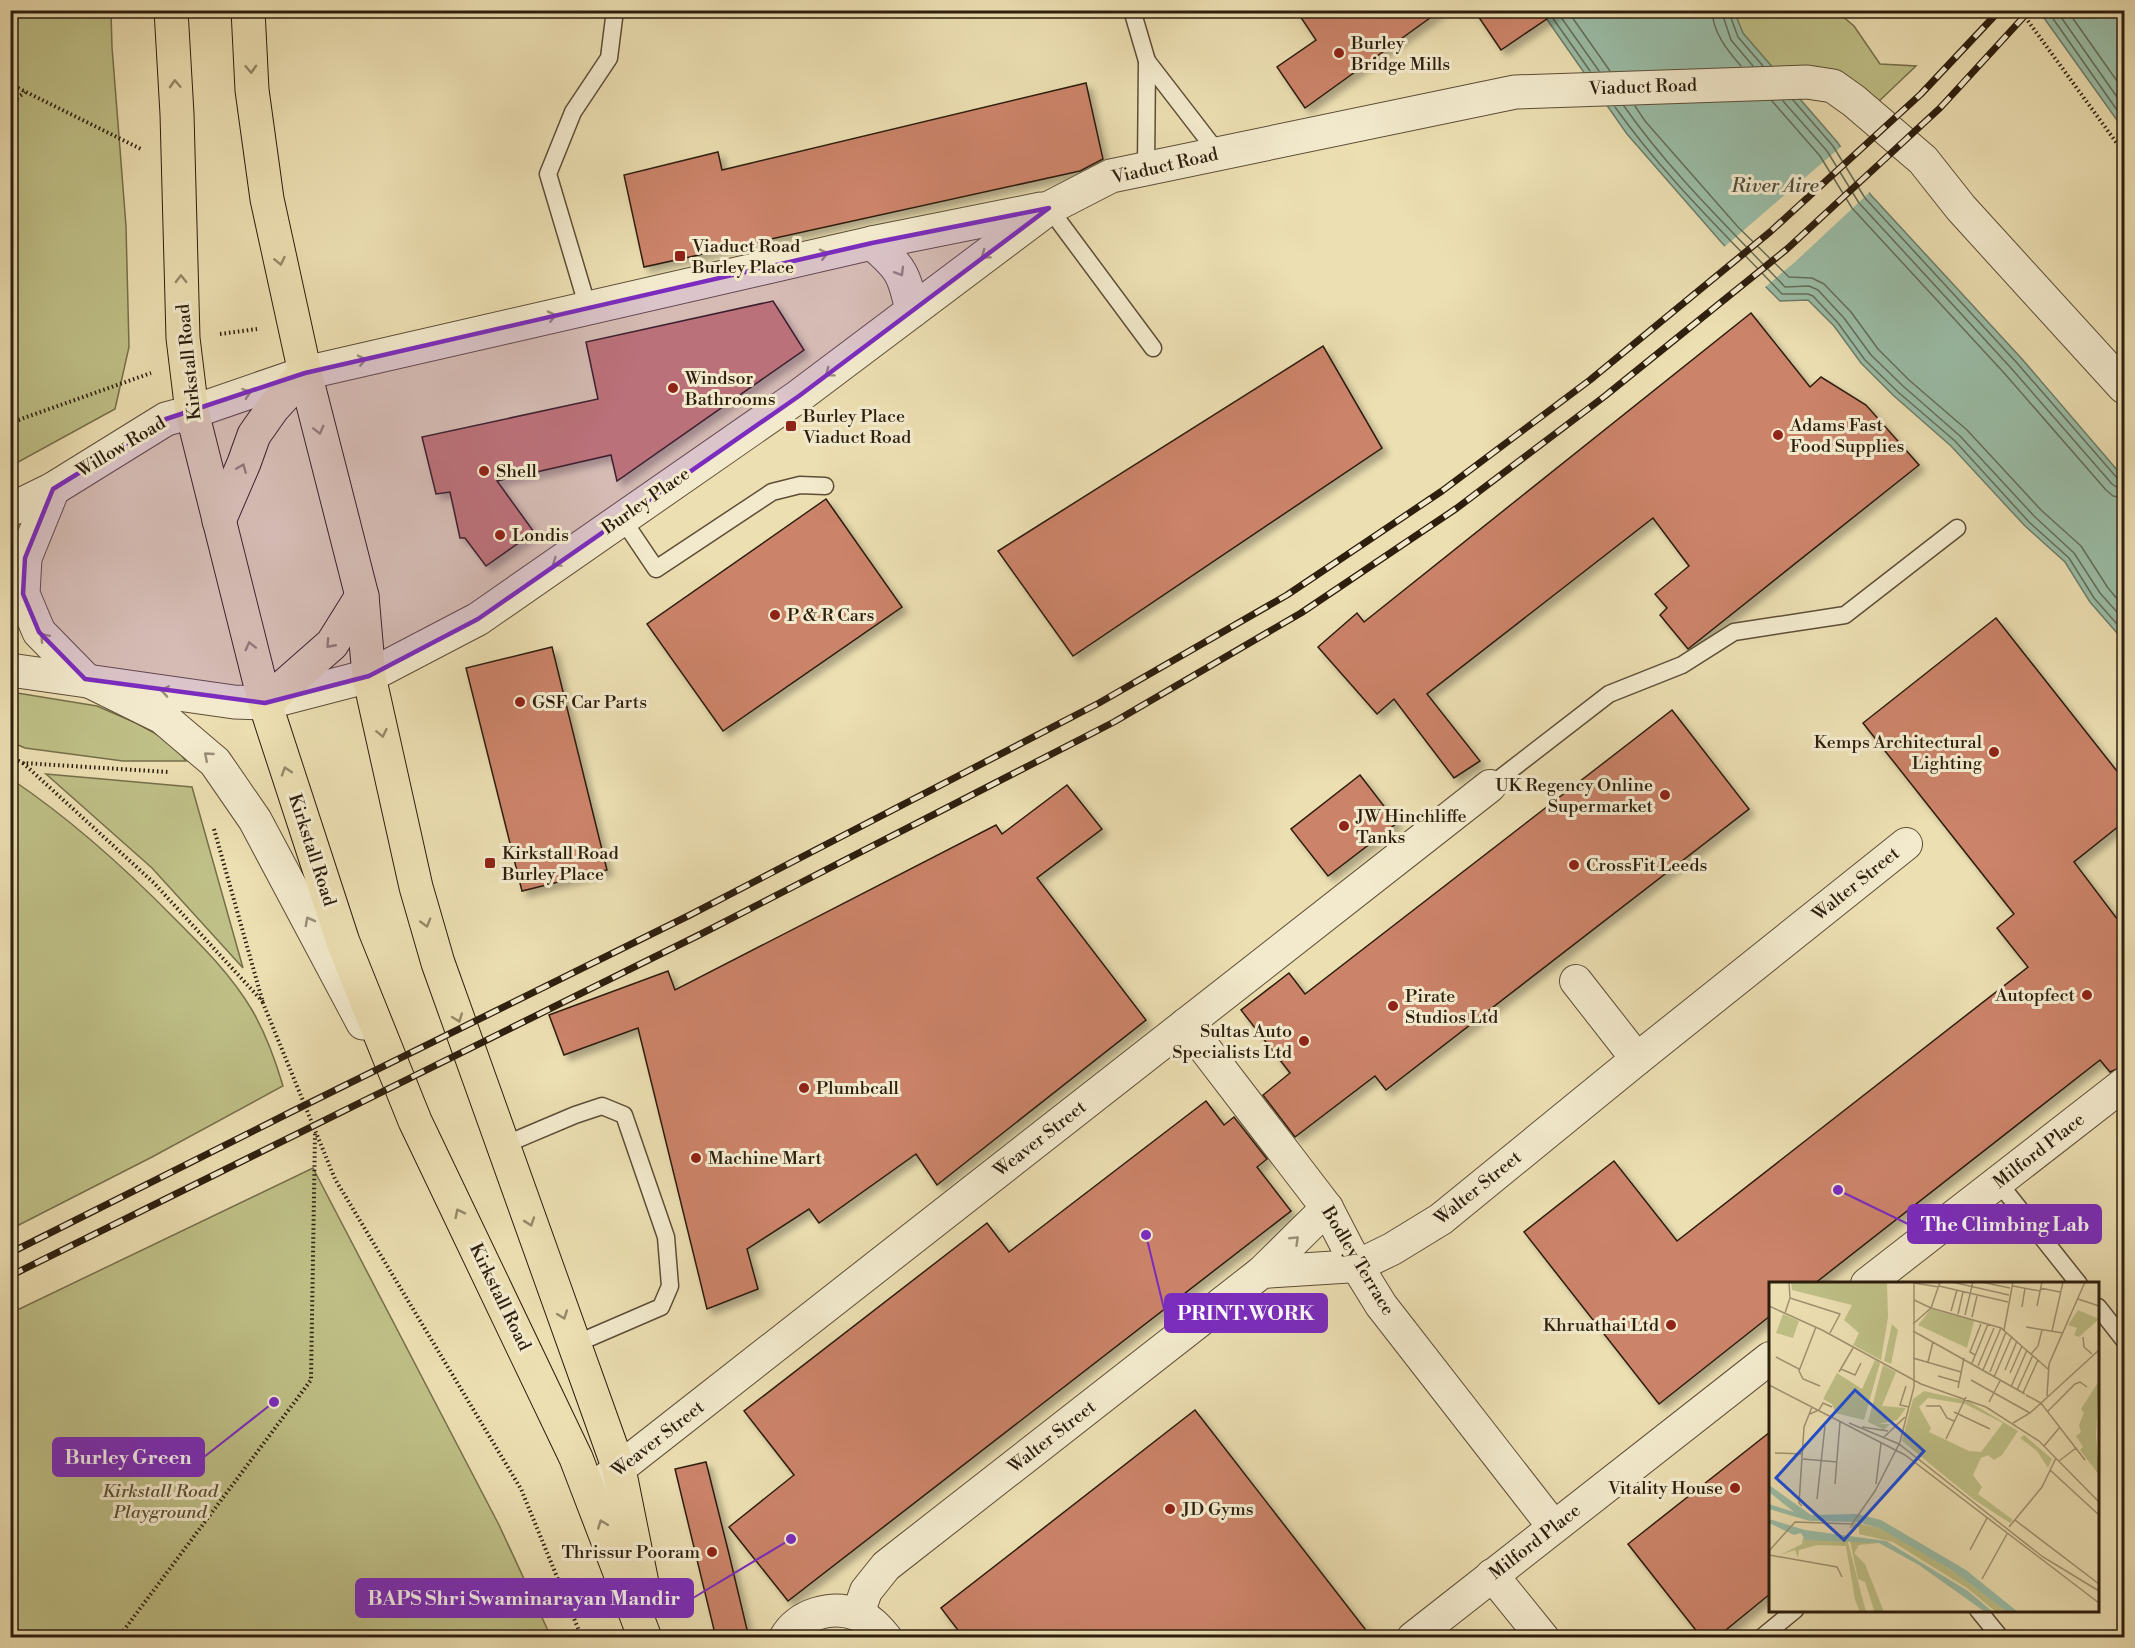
<svg xmlns="http://www.w3.org/2000/svg" width="2135" height="1648" font-family="'Libre Bodoni',serif">
  <style>
    .green { fill: #bfc087; stroke: #766f4a; stroke-width: 1.5 }
    .water { fill: #9abda7; stroke: #6e7d6a; stroke-width: 1.5 }
    .pier { fill: #ecdfb2 }
    .lines { fill: none; stroke-linecap: round; stroke-linejoin: round }
    .shore { stroke: #646e5a; stroke-width: 1.5 }
    .building { fill: #cb8369; stroke: #2d1e0e; stroke-width: 1.5; filter: url(#shadow) }
    .service-casing { stroke: #5d4e37; stroke-width: 19 }
    .minor-casing { stroke: #5d4e37; stroke-width: 34 }
    .tertiary-casing { stroke: #5d4e37; stroke-width: 35 }
    .primary-casing { stroke: #2d1e0e; stroke-width: 35 }
    .path { stroke: #2d1e0e; stroke-width: 4; stroke-dasharray: 1.5 3; stroke-linecap: butt }
    .service { stroke: #f3eacd; stroke-width: 16 }
    .minor { stroke: #f3eacd; stroke-width: 32 }
    .tertiary { stroke: #f3eacd; stroke-width: 33 }
    .primary { stroke: #ecdfb2; stroke-width: 33 }
    .rail-casing { stroke: #2d1e0e; stroke-width: 7 }
    .rail { stroke: #f3eacd; stroke-width: 4.5; stroke-dasharray: 14; stroke-linecap: butt }
    .oneway { stroke: #968868 }
    .oneway2 { stroke: #9a8e77 }
    .marked { fill: #7b2cbf; fill-opacity: 0.2; stroke: #7b2cbf; stroke-width: 4.5; stroke-linejoin: round }
    .poi-dot { fill: #8f2418; stroke: #f3eacd; stroke-width: 2 }
    .labels { text-anchor: middle; dominant-baseline: central; stroke-width: 6; stroke-linejoin: round; paint-order: stroke }
    .poi-label { font-size: 18px; fill: #2d1e0e; stroke: #f3eacd; text-anchor: start }
    .street-label { font-size: 18px; fill: #2d1e0e; stroke: #f3eacd }
    .park-label { font-size: 18px; font-style: italic; fill: #594f32; stroke: #f3eacd }
    .water-label { font-size: 20px; font-style: italic; fill: #4e4e3c; stroke: #f3eacd }
    .inset-road { fill: none; stroke: #a09270; stroke-width: 1.5 }
    .view { fill: #1d4ed8; fill-opacity: 0.15; stroke: #1d4ed8; stroke-width: 3 }
    .inset-edge { fill: none; stroke: #2d1e0e; stroke-width: 3 }
    .leader { fill: none; stroke: #7b2cbf; stroke-width: 2 }
    .callout-dot { fill: #7b2cbf; stroke: #f3eacd; stroke-width: 2 }
    .callout { fill: #7b2cbf; stroke: #7b2cbf; stroke-width: 2 }
    .callout-label { font-size: 20px; text-anchor: middle; font-weight: bold; fill: #fff }
  </style>
  <defs>
    <filter id="shadow"><feDropShadow dx="5.5" dy="5.5" stdDeviation="3" flood-color="#0004"/></filter>
  </defs>
  <rect width="100%" height="100%" fill="#ecdfb2"/>
  <filter id="stains"><feTurbulence type="fractalNoise" baseFrequency=".00333" numOctaves="4"/><feColorMatrix values="0 0 0 0 .2 0 0 0 0 .09 0 0 0 0 .02 0 0 0 .5 -.17"/></filter>
  <radialGradient id="worn" r=".72"><stop offset=".6" stop-color="#630" stop-opacity="0"/><stop offset="1" stop-color="#630" stop-opacity=".3"/></radialGradient>
  <g class="green">
    <polygon points="11,10 111,11 112,47 126,226 129,347 115,409 11,466"/>
    <polygon points="1734,11 1836,11 1854,26 1880,64 1916,66 1875,105 1855,85 1800,99 1742,33"/>
    <polygon points="11,692 97,706 136,723 171,742 186,761 123,761 25,748 11,742"/>
    <polygon points="46,774 192,787 243,968 152,868"/>
    <path d="M11,779c60,40 114,89 165,141 28,28 56,56 76,90 14,24 23,49 31,76l-131,71 -141,72z"/>
    <polygon points="313,1168 499,1525 551,1637 11,1637 11,1313"/>
  </g>
  <g class="water">
    <polygon points="1541,11 1734,11 1743,33 1838,143 1870,194 2022,359 2124,478 2124,641 2090,602 2065,562 2025,526 1951,446 1894,396 1861,363 1834,326 1808,300 1780,301 1722,243 1627,134"/>
    <polygon points="2039,11 2124,11 2124,130"/>
  </g>
  <polygon class="pier" points="1843,145 1871,191 1795,262 1764,288 1723,248"/>
  <g class="lines">
    <g class="shore">
      <polyline points="1567,10 1610,71"/>
      <path d="M1712,10c1,23 15,40 29,56"/>
      <polyline points="1721,10 1731,40 1753,66"/>
      <polyline points="1728,10 1738,37 1763,66"/>
      <polyline points="2047,10 2124,120"/>
      <polyline points="2056,10 2124,107"/>
      <polyline points="2067,10 2124,91"/>
      <polyline points="1558,13 1599,71"/>
      <polyline points="1552,17 1590,71"/>
      <polyline points="1793,100 1833,146 1865,198 2017,363 2118,479 2124,481"/>
      <polyline points="1772,101 1820,156 1852,208 2005,374 2106,490 2113,496 2124,498"/>
      <polyline points="1783,101 1827,151 1859,203 2011,368 2112,484 2118,488 2124,489"/>
      <path d="M1624,106c46,66 106,123 161,181l24,-1 9,4 26,28 27,37 32,31 57,50 75,81 39,36 26,40 24,27"/>
      <polyline points="1635,106 1645,121 1738,227 1789,277 1812,278 1824,284 1851,312 1878,349 1909,380 1967,430 2041,510 2081,546 2108,588 2124,607"/>
      <path d="M1615,107c48,68 110,127 167,187h26l5,2 25,27 27,37 33,32 57,49 74,81 40,36 25,40 30,34"/>
    </g>
  </g>
  <g class="building">
    <polygon points="1296,10 1441,10 1305,108 1277,67 1316,40"/>
    <polygon points="1474,10 1560,10 1501,50"/>
    <polygon points="1086,83 1103,159 1080,171 644,267 624,175 718,152 722,170"/>
    <polygon points="773,301 804,350 617,481 611,455 497,481 534,532 486,566 465,538 460,538 450,492 436,494 422,437 598,399 586,342"/>
    <polygon points="1751,313 1810,387 1821,377 1866,405 1919,465 1688,649 1660,615 1667,608 1655,594 1689,566 1653,518 1427,694 1480,761 1454,778 1394,699 1377,714 1318,647 1357,613 1364,622"/>
    <polygon points="1323,346 1382,448 1073,656 998,551"/>
    <polygon points="826,499 902,607 723,731 647,624"/>
    <polygon points="1996,618 2124,780 2124,822 2074,862 2124,928 2124,1066 2110,1072 2100,1060 1814,1284 1770,1284 1770,1316 1659,1404 1524,1232 1614,1161 1677,1241 2028,967 1997,928 2014,914 1863,723"/>
    <polygon points="552,647 607,870 522,891 466,668"/>
    <polygon points="1672,710 1749,809 1386,1090 1375,1076 1295,1137 1263,1095 1290,1073 1241,1010 1289,973 1305,994"/>
    <polygon points="1360,775 1397,823 1328,876 1291,829"/>
    <polygon points="1067,785 1102,829 1037,878 1146,1020 937,1185 916,1154 819,1223 809,1209 747,1249 758,1289 707,1309 638,1028 564,1055 549,1015 668,971 675,990 996,825 1002,834"/>
    <polygon points="1206,1101 1224,1125 1234,1117 1267,1159 1257,1167 1291,1211 788,1601 729,1527 794,1475 744,1411 987,1223 1009,1252"/>
    <polygon points="1195,1410 1372,1638 964,1638 941,1608"/>
    <polygon points="1770,1432 1770,1594 1716,1638 1702,1638 1628,1544"/>
    <polygon points="706,1462 729,1554 749,1638 716,1638 675,1469"/>
  </g>
  <g class="lines">
    <defs>
      <g id="service">
        <polyline points="1132,10 1147,61 1146,168"/>
        <polyline points="1147,61 1218,153"/>
        <polyline points="1049,208 1153,348"/>
        <polyline points="588,308 548,174 573,112 609,58 615,10"/>
        <polyline points="621,517 656,569 772,492 800,485 825,486"/>
        <polyline points="1490,786 1609,694 1682,665 1734,632 1845,615 1957,528"/>
        <polyline points="504,1145 575,1115 602,1106 624,1115 666,1237 670,1286 661,1307 573,1345"/>
        <polyline points="1998,1182 2079,1284"/>
        <polyline points="2098,1307 2124,1340"/>
        <polyline points="1978,1610 2000,1637"/>
        <polyline points="1761,1638 1795,1610"/>
      </g>
      <g id="minor">
        <polyline points="1576,981 1637,1059"/>
        <polyline points="1186,1024 1327,1208 1357,1266 1381,1305 1553,1526"/>
        <polyline points="1262,1272 1327,1208"/>
        <polyline points="1867,1284 2124,1084"/>
        <polyline points="598,1485 1490,786"/>
        <polyline points="1492,1575 1543,1638"/>
        <polyline points="858,1614 866,1591 886,1566 1262,1272 1357,1266 1392,1249 1441,1219 1637,1059 1906,844"/>
        <path d="M785,1638c14,-24 47,-33 71,-24 13,4 22,14 30,24"/>
        <polyline points="1413,1638 1770,1358"/>
      </g>
      <g id="tertiary">
        <path d="M872,243c29,25 32,30 40,68"/>
        <polyline points="53,489 25,558 23,594 39,632 85,679 162,717 215,762 255,820 363,1023"/>
        <polyline points="10,510 53,489 166,419 192,412 305,373 872,243 1041,209"/>
        <polyline points="10,670 234,702 265,703 369,676 478,619 799,396 1049,208 1111,176 1515,92 1807,82 1833,86 1854,101 1923,160 1961,208 2124,387"/>
      </g>
      <g id="primary">
        <polyline points="171,10 177,114 183,338 192,412 265,703 343,942 415,1121 576,1458 645,1638"/>
        <polyline points="248,10 252,90 267,199 305,373 362,596 369,676 416,887 438,963 619,1469 642,1583"/>
        <polyline points="219,521 244,463 254,435 273,408 305,373"/>
        <polyline points="265,703 332,644 362,596"/>
      </g>
    </defs>
    <use href="#service" class="service-casing"/>
    <use href="#minor" class="minor-casing"/>
    <use href="#tertiary" class="tertiary-casing"/>
    <use href="#primary" class="primary-casing"/>
    <g class="path">
      <polyline points="2020,10 2124,153"/>
      <polyline points="10,84 141,149"/>
      <polyline points="10,104 25,92"/>
      <polyline points="220,334 257,329"/>
      <polyline points="10,423 151,373"/>
      <polyline points="10,757 23,763 168,772"/>
      <polyline points="23,763 154,883 263,1002"/>
      <polyline points="214,829 263,1003 335,1179 521,1489 582,1638"/>
      <polyline points="118,1638 311,1380 315,1133"/>
    </g>
    <use href="#service" class="service"/>
    <use href="#minor" class="minor"/>
    <use href="#tertiary" class="tertiary"/>
    <use href="#primary" class="primary"/>
    <defs>
      <g id="rail">
        <polyline points="10,1253 291,1112 690,915 1099,703 1287,595 1442,491 1590,380 1770,232 1921,94 2000,10"/>
        <polyline points="10,1276 701,934 1114,722 1301,613 1457,508 1605,396 1787,249 1940,108 2030,10"/>
      </g>
    </defs>
    <use href="#rail" class="rail-casing"/>
    <use href="#rail" class="rail"/>
  </g>
  <defs><path id="oneway-chevron" d="M-2-3.5L2.5 0L-2 3.5" fill="none" stroke-width="1.6" stroke-linecap="round" stroke-linejoin="round" transform="scale(1.5)"/></defs>
  <g class="oneway">
    <use href="#oneway-chevron" transform="translate(251 69) rotate(87)"/>
    <use href="#oneway-chevron" transform="translate(175 84) rotate(-93)"/>
    <use href="#oneway-chevron" transform="translate(280 261) rotate(78)"/>
    <use href="#oneway-chevron" transform="translate(181 279) rotate(-91)"/>
    <use href="#oneway-chevron" transform="translate(319 430) rotate(76)"/>
    <use href="#oneway-chevron" transform="translate(242 468) rotate(-67)"/>
    <use href="#oneway-chevron" transform="translate(330 644) rotate(132)"/>
    <use href="#oneway-chevron" transform="translate(250 646) rotate(-104)"/>
    <use href="#oneway-chevron" transform="translate(382 733) rotate(78)"/>
    <use href="#oneway-chevron" transform="translate(286 771) rotate(-108)"/>
    <use href="#oneway-chevron" transform="translate(426 923) rotate(74)"/>
    <use href="#oneway-chevron" transform="translate(458 1018) rotate(70)"/>
    <use href="#oneway-chevron" transform="translate(459 1213) rotate(-116)"/>
    <use href="#oneway-chevron" transform="translate(530 1222) rotate(71)"/>
    <use href="#oneway-chevron" transform="translate(563 1315) rotate(70)"/>
    <use href="#oneway-chevron" transform="translate(602 1524) rotate(-111)"/>
  </g>
  <g class="oneway2">
    <use href="#oneway-chevron" transform="translate(824 254) rotate(-13)"/>
    <use href="#oneway-chevron" transform="translate(985 255) rotate(143)"/>
    <use href="#oneway-chevron" transform="translate(900 272) rotate(59)"/>
    <use href="#oneway-chevron" transform="translate(552 316) rotate(-13)"/>
    <use href="#oneway-chevron" transform="translate(362 360) rotate(-13)"/>
    <use href="#oneway-chevron" transform="translate(829 373) rotate(143)"/>
    <use href="#oneway-chevron" transform="translate(247 393) rotate(-19)"/>
    <use href="#oneway-chevron" transform="translate(556 563) rotate(145)"/>
    <use href="#oneway-chevron" transform="translate(44 637) rotate(-131)"/>
    <use href="#oneway-chevron" transform="translate(165 691) rotate(-171)"/>
    <use href="#oneway-chevron" transform="translate(208 756) rotate(-139)"/>
    <use href="#oneway-chevron" transform="translate(309 921) rotate(-118)"/>
    <use href="#oneway-chevron" transform="translate(1295 1240) rotate(-44)"/>
  </g>
  <path class="marked" d="M1049,208l-250,188 -321,223 -109,57 -104,27 -180,-24 -46,-47 -16,-38 2,-36 28,-69 113,-70 139,-46 567,-130z"/>
  <g class="poi-dot">
    <circle cx="1339" cy="53" r="6"/>
    <rect x="674" y="250" width="12" height="12" rx="3"/>
    <circle cx="673" cy="388" r="6"/>
    <rect x="785" y="420" width="12" height="12" rx="3"/>
    <circle cx="1778" cy="435" r="6"/>
    <circle cx="484" cy="471" r="6"/>
    <circle cx="500" cy="535" r="6"/>
    <circle cx="775" cy="615" r="6"/>
    <circle cx="520" cy="702" r="6"/>
    <circle cx="1994" cy="752" r="6"/>
    <circle cx="1665" cy="795" r="6"/>
    <circle cx="1344" cy="826" r="6"/>
    <rect x="484" y="857" width="12" height="12" rx="3"/>
    <circle cx="1574" cy="865" r="6"/>
    <circle cx="2087" cy="995" r="6"/>
    <circle cx="1393" cy="1006" r="6"/>
    <circle cx="1304" cy="1041" r="6"/>
    <circle cx="804" cy="1088" r="6"/>
    <circle cx="696" cy="1158" r="6"/>
    <circle cx="1671" cy="1325" r="6"/>
    <circle cx="1735" cy="1488" r="6"/>
    <circle cx="1170" cy="1509" r="6"/>
    <circle cx="712" cy="1552" r="6"/>
  </g>
  <g class="labels">
    <g class="poi-label">
      <text x="1351" y="43">Burley<tspan x="1351" dy="21">Bridge Mills</tspan></text>
      <text x="692" y="246">Viaduct Road<tspan x="692" dy="21">Burley Place</tspan></text>
      <text x="685" y="378">Windsor<tspan x="685" dy="21">Bathrooms</tspan></text>
      <text x="803" y="416">Burley Place<tspan x="803" dy="21">Viaduct Road</tspan></text>
      <text x="1790" y="425">Adams Fast<tspan x="1790" dy="21">Food Supplies</tspan></text>
      <text x="496" y="471">Shell</text>
      <text x="512" y="535">Londis</text>
      <text x="787" y="615">P &amp; R Cars</text>
      <text x="532" y="702">GSF Car Parts</text>
      <text x="1982" y="742" text-anchor="end">Kemps Architectural<tspan x="1982" dy="21">Lighting</tspan></text>
      <text x="1653" y="785" text-anchor="end">UK Regency Online<tspan x="1653" dy="21">Supermarket</tspan></text>
      <text x="1356" y="816">JW Hinchliffe<tspan x="1356" dy="21">Tanks</tspan></text>
      <text x="502" y="853">Kirkstall Road<tspan x="502" dy="21">Burley Place</tspan></text>
      <text x="1586" y="865">CrossFit Leeds</text>
      <text x="2075" y="995" text-anchor="end">Autopfect</text>
      <text x="1405" y="996">Pirate<tspan x="1405" dy="21">Studios Ltd</tspan></text>
      <text x="1292" y="1031" text-anchor="end">Sultas Auto<tspan x="1292" dy="21">Specialists Ltd</tspan></text>
      <text x="816" y="1088">Plumbcall</text>
      <text x="708" y="1158">Machine Mart</text>
      <text x="1659" y="1325" text-anchor="end">Khruathai Ltd</text>
      <text x="1723" y="1488" text-anchor="end">Vitality House</text>
      <text x="1182" y="1509">JD Gyms</text>
      <text x="700" y="1552" text-anchor="end">Thrissur Pooram</text>
    </g>
    <g class="street-label">
      <text transform="translate(1643 87) rotate(-2)">Viaduct Road</text>
      <text transform="translate(1165 166) rotate(-13)">Viaduct Road</text>
      <text transform="translate(189 362) rotate(-96)">Kirkstall Road</text>
      <text transform="translate(121 447) rotate(-31)">Willow Road</text>
      <text transform="translate(646 501) rotate(-35)">Burley Place</text>
      <text transform="translate(312 850) rotate(72)">Kirkstall Road</text>
      <text transform="translate(1856 884) rotate(-39)">Walter Street</text>
      <text transform="translate(1040 1139) rotate(-38)">Weaver Street</text>
      <text transform="translate(2039 1151) rotate(-38)">Milford Place</text>
      <text transform="translate(1478 1188) rotate(-39)">Walter Street</text>
      <text transform="translate(1358 1261) rotate(59)">Bodley Terrace</text>
      <text transform="translate(500 1297) rotate(64)">Kirkstall Road</text>
      <text transform="translate(1052 1437) rotate(-38)">Walter Street</text>
      <text transform="translate(658 1439) rotate(-38)">Weaver Street</text>
      <text transform="translate(1535 1542) rotate(-38)">Milford Place</text>
    </g>
    <g class="park-label">
      <text x="160" y="1491">Kirkstall Road<tspan x="160" dy="21">Playground</tspan></text>
    </g>
    <g class="water-label">
      <text x="1775" y="186">River Aire</text>
    </g>
  </g>
  <g transform="translate(1769 1282)">
    <rect width="330" height="330" fill="#ecdfb2"/>
    <path d="M22,0h96l1,35 -7,43 -28,-15 6,-12 -15,-13 8,-15 -60,-15zM162,27l43,12 -7,27 -49,-23zM309,28l21,9 -20,18 -5,-2 3,-7 -9,-3zM14,32l16,7 -6,17 -17,-5zM123,42l6,6 -7,34 -7,-3zM106,78l5,3 -16,57 -29,-7 -3,-9 -9,-5 14,-26 25,16zM114,83l13,7 -14,34 24,2 -9,12 -19,4h12l-6,6 -16,-8zM330,99l-3,53 3,41 -19,-25 3,-3 -7,-11 5,-4 -2,-7 5,-12 -3,-4zM155,109l44,10 50,30 -16,24 -8,5 -6,-5 -7,3 -8,17 9,12 -4,7 35,26 -3,3 -37,-24 -71,-58 11,-42zM159,116l37,6 38,19 -22,29 -12,-1 -40,-19 2,-4 -12,-21zM255,153l28,24 -4,9 -11,-17 -17,-13zM83,240l27,6 32,18 45,27 51,39h-11l-29,-24 -74,-46 -34,-8v-7l-10,1zM34,256l44,1 19,73h-6l-5,-12 -9,-54 -29,-1 -18,5 -1,8 -3,-8 -15,5 22,-11zM81,258l29,3 -20,2 -5,8 11,11 19,48h-14l4,-2 -9,-28 -7,-3z" fill="#bfc087" fill-rule="evenodd"/>
    <path d="M0,203l42,30 46,-1 24,6 85,50 52,42h-11l-54,-41 -74,-43 -22,-6 -47,-1 -41,-12v-5l25,8 -25,-20zM0,237l36,11 81,11 82,50 25,21h-8l-66,-47 -40,-22 -74,-3 -4,-7 -7,2 -25,-12z" fill="#9abda7"/>
    <path class="inset-road" d="M183,0l57,13M212,0l29,6M145,1l25,4M170,4l69,16M244,4l27,5M271,6l20,4M21,16l50,16 -10,19M309,17l21,7M145,18l17,8 70,20 47,41M0,24l53,24 99,54 65,23 53,34 60,61M268,24l5,-24M253,25l3,-19M182,29l6,-21M16,31l5,-15 -1,-16M189,32l5,-22M196,33l8,-33M203,35l5,-21M144,42l18,-16 9,-26M47,45l-17,44 4,8 17,7M257,45l37,6M235,48l9,-48M144,49l112,63M283,49l11,-49M314,55l1,10 8,7M262,72l7,-8 4,-16M206,73l-5,-3 11,-28M7,75l23,12M144,76l48,14M159,80l5,-20M203,81l16,-39M209,84l16,-38M72,87l14,6 6,-12M214,88l18,-42M236,88l12,-29M70,90l14,-24M221,90l16,-40M241,91l12,-27M169,94l21,6M225,95l18,-41M202,98l59,33M0,103l136,70 194,148M137,104l-6,19 9,2M242,105l16,-37M189,106l6,-30M248,108l16,-35M254,111l15,-33M257,113l15,8 44,57M278,114l2,-32 36,-82M220,120l11,-21M157,124h14l7,12 7,3M279,129l27,-27 5,-2 7,5M185,130l36,17M41,132l9,-4 4,-7 9,4M80,141l50,21 144,113 56,34M244,141l17,-10 69,-63M93,145l26,4M115,155l21,-20M177,157l20,-42M275,164l16,-19M6,171l28,1M34,177l34,3M290,179l17,-13M281,188l49,45M66,202l5,-62M107,202l5,-41M48,217l8,-73M33,224l-3,-3 5,-76 8,-20M246,238l84,64M240,245l33,-40 14,-29M201,268l17,-32M0,269l26,-29 57,2 23,-33 25,-49 14,-55v-105M0,273l68,12 5,10M213,297l25,-45"/>
    <path class="view" d="M86,108l69,61 -80,89 -68,-62z"/>
    <rect width="330" height="330" class="inset-edge"/>
  </g>
  <path class="leader" d="M1838 1190L1908 1224M1146 1235L1165 1313M274 1402L204 1457M791 1539L693 1598"/>
  <g class="callout-dot">
    <circle cx="1838" cy="1190" r="6"/>
    <circle cx="1146" cy="1235" r="6"/>
    <circle cx="274" cy="1402" r="6"/>
    <circle cx="791" cy="1539" r="6"/>
  </g>
  <g class="callout">
    <rect x="1908" y="1205" width="193" height="38" rx="6"/>
    <rect x="1165" y="1294" width="162" height="38" rx="6"/>
    <rect x="53" y="1438" width="151" height="38" rx="6"/>
    <rect x="356" y="1579" width="337" height="38" rx="6"/>
  </g>
  <g class="callout-label">
    <text x="2005" y="1231">The Climbing Lab</text>
    <text x="1246" y="1320">PRINT.WORK</text>
    <text x="128" y="1464">Burley Green</text>
    <text x="524" y="1605">BAPS Shri Swaminarayan Mandir</text>
  </g>
  <rect width="2135" height="1648" fill="none" stroke="#ecdfb2" stroke-width="36"/>
  <rect x="12" y="12" width="2111" height="1624" fill="none" stroke="#2d1e0e" stroke-width="3"/>
  <rect x="18" y="18" width="2099" height="1612" fill="none" stroke="#2d1e0e" stroke-width="1.5"/>
  <rect width="100%" height="100%" filter="url(#stains)"/>
  <rect width="100%" height="100%" fill="url(#worn)"/>
</svg>
